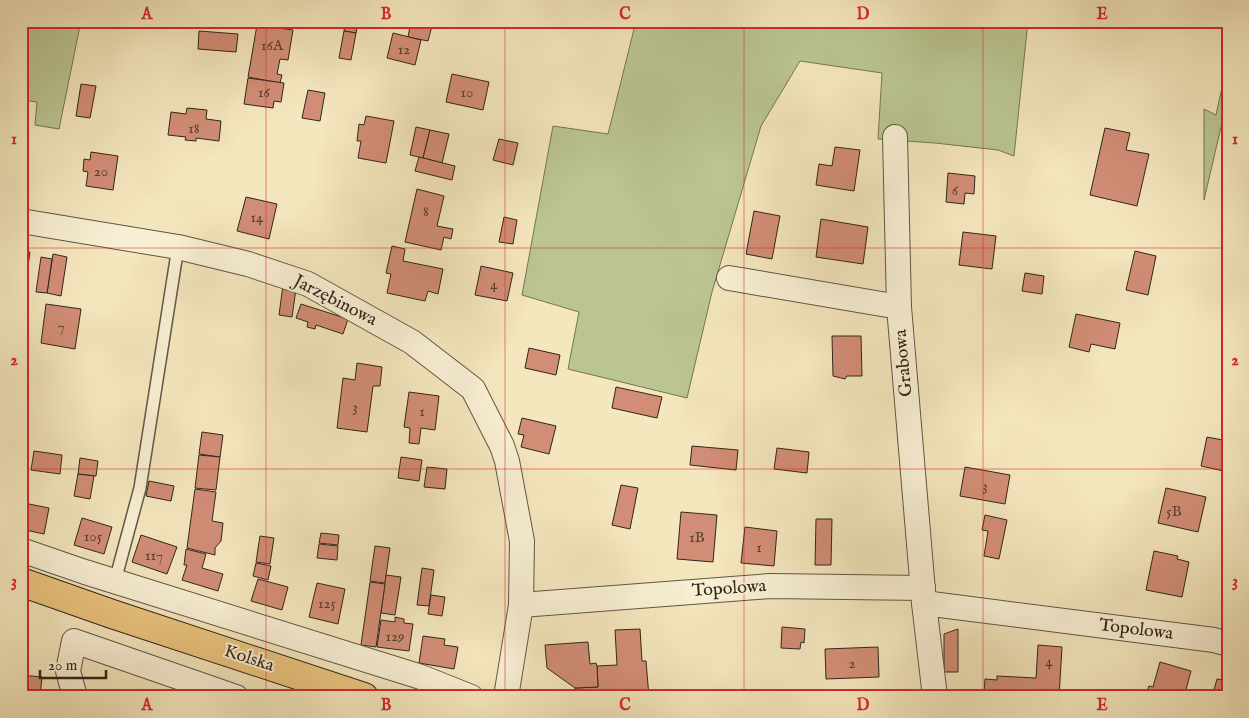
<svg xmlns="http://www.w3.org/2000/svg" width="1249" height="718" font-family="'IM FELL English',serif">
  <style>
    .green { fill: #bac592; stroke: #757656 }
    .building { fill: #d28d76; stroke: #30261b }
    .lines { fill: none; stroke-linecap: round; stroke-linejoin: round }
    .lane-casing { stroke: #615644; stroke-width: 14 }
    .street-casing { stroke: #615644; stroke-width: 26 }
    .primary-casing { stroke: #30261b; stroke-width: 30 }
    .lane { stroke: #f8efd4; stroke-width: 11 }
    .street { stroke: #f8efd4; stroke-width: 24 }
    .primary { stroke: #eac37e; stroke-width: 28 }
    .grid { fill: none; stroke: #d62828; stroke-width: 1; stroke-opacity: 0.55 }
    .labels { text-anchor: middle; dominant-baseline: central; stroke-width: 4; stroke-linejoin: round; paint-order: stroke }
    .number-label { font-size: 15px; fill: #584032 }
    .street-label { font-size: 18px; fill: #30261b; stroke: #f8efd4 }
    .neatline { fill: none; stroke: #d62828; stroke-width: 2 }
    .grid-label { font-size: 16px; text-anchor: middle; font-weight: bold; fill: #d62828 }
  </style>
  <rect width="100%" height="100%" fill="#f4e6bd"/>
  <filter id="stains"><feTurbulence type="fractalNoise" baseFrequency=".004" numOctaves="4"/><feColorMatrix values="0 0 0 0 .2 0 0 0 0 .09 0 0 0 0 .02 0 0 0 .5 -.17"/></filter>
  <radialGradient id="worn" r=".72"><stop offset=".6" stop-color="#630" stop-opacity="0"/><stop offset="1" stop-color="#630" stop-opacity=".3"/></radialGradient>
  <g class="green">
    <polygon points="21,21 81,21 59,129 35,125 37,102 21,100"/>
    <polygon points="636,21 1028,21 1014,156 998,150 935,143 878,139 882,73 800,61 761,126 712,292 687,398 568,369 579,312 522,295 553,126 608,134"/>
    <polygon points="1228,60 1228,97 1204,200 1204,109 1216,115"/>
  </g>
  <g class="building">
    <polygon points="346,21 358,21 356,33 344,31"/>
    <polygon points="411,21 432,26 428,41 408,37"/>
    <polygon points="257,25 293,30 288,60 280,59 277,74 282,75 280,83 248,77"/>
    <polygon points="199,31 238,34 236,52 198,49"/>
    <polygon points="344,31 356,33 351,60 339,58"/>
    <polygon points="393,33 421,40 415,65 387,58"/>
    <polygon points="452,74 489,82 483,110 446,102"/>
    <polygon points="248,78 284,83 281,102 274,101 273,108 244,104"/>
    <polygon points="81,84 96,86 90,118 76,116"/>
    <polygon points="308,90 325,93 320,121 302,118"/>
    <polygon points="187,108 207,110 206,119 221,121 219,141 196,138 196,141 185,140 186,137 168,135 171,112 186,114"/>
    <polygon points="366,116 394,121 386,163 358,158 361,141 357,141 359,124 364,125"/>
    <polygon points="416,127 430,130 423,158 410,155"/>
    <polygon points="1105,128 1130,133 1126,150 1149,154 1137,206 1090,195"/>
    <polygon points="430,130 449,134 442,163 423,158"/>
    <polygon points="499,139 518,143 513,165 493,160"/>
    <polygon points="835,147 860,150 854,191 816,185 819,164 832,166"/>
    <polygon points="91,152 118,156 113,190 86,186 88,172 83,171 84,159 90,160"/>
    <polygon points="419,157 455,166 452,180 415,171"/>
    <polygon points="948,173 975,176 974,194 965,193 964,204 946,202"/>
    <polygon points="417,189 444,196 437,226 453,229 451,239 444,237 441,250 405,242"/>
    <polygon points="246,197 277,204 269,239 237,231"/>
    <polygon points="754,211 780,216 772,259 746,254"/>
    <polygon points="504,217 517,220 513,244 499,242"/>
    <polygon points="821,219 868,227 863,264 816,257"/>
    <polygon points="963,232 996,236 992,269 959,265"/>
    <polygon points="392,246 405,249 403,261 443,269 438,294 428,291 425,301 387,293 391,274 386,273"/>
    <polygon points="21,251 30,252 25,288 21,288"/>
    <polygon points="1135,251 1156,256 1148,295 1126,290"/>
    <polygon points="53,254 67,257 61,296 47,293"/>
    <polygon points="41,257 52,259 47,293 36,292"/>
    <polygon points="481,266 513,273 507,301 475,295"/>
    <polygon points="1025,273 1044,276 1042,294 1022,291"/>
    <polygon points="283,285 296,289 292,317 279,315"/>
    <polygon points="46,304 81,309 75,349 41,343"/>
    <polygon points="301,304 348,319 343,334 316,325 315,329 307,327 308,322 296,318"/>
    <polygon points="1076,314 1120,323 1115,349 1091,344 1089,352 1069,347"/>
    <polygon points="832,336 861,336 862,376 847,376 845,379 833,376"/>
    <polygon points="529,348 560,355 556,375 525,368"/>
    <polygon points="357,363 382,367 380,386 373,386 367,432 337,428 343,378 355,380"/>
    <polygon points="616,387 662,397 657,418 612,408"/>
    <polygon points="409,392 439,396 435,430 421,428 419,444 409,443 410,428 404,427"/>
    <polygon points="522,418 556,426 549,454 521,447 524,435 518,434"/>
    <polygon points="202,432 223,435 220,457 199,454"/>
    <polygon points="1207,437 1228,441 1228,472 1201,466"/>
    <polygon points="692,446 738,450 736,470 690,465"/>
    <polygon points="777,448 809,452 807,473 774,469"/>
    <polygon points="34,451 62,455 60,474 31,470"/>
    <polygon points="199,455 220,457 216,490 195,488"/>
    <polygon points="401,457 422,460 419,481 398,478"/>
    <polygon points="80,458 98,461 96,476 78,474"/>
    <polygon points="427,467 447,469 445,489 424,487"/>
    <polygon points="965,467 1010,475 1005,504 960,496"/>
    <polygon points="78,474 94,476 90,499 74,496"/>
    <polygon points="149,481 174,486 171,501 146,496"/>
    <polygon points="621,485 638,488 630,529 612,525"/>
    <polygon points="1166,488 1206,497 1198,532 1158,523"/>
    <polygon points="195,489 216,492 212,521 223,523 221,541 215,548 215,555 187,548"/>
    <polygon points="24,503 49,508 44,534 21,529"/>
    <polygon points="681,512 717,515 713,562 677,559"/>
    <polygon points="985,515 1007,520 999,559 984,556 988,531 982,530"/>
    <polygon points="82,518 112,527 104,554 74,545"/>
    <polygon points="816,519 832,519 831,565 815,565"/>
    <polygon points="745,527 777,531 774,566 741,563"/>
    <polygon points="321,533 339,535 338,545 319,543"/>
    <polygon points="141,535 177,547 167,574 132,562"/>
    <polygon points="260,536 274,538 270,564 256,562"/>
    <polygon points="319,544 338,546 337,560 317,558"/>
    <polygon points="375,546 390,548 385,583 370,581"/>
    <polygon points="186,549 206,554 202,568 223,574 218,591 182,580 187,565 184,565"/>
    <polygon points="1154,551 1178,556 1177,559 1189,562 1182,597 1146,590"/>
    <polygon points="256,563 271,566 268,580 253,576"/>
    <polygon points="422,568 434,570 429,606 417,605"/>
    <polygon points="386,575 401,577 395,615 381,613"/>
    <polygon points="258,579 288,587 282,610 251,601"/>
    <polygon points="370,582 385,584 376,647 361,645"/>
    <polygon points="317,583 345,589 338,624 309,617"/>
    <polygon points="431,595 445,597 442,616 428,614"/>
    <polygon points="395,617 404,619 404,623 413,624 409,651 377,647 381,620 395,622"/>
    <polygon points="782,627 805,629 804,643 801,642 800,649 781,648"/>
    <polygon points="640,629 642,661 646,661 649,697 576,697 575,688 598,687 597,666 617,665 615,630"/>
    <polygon points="958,629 958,672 944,672 944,634"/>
    <polygon points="423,636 445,639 444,645 458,647 454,669 419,663"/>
    <polygon points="588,642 590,664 596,663 597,666 598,687 575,688 547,668 545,645"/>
    <polygon points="1038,645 1062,647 1059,697 997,697 997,693 984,692 985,679 997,680 997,676 1036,678"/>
    <polygon points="878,647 879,677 826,679 825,649"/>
    <polygon points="1160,662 1191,671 1184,697 1155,697 1146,694 1149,686 1153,687"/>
    <polygon points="1226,672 1228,672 1228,697 1219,697 1220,691 1214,690 1217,679 1224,680"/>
    <polygon points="21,675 42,677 40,697 21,697"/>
  </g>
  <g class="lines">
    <defs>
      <polyline id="lane" points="115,581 140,488 178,247"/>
      <g id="street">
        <polyline points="895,137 899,307 924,603 935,697"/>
        <polyline points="21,221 178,247 248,264 308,284 412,342 473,389 502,446 507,461 522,541 521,605 506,697"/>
        <polyline points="729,278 899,307"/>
        <polyline points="21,550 85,572 421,677 471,697"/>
        <polyline points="924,603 1214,640 1228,644"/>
        <polyline points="521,605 770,586 923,588"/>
        <polyline points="75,697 68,671 74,641 236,697"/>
      </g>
      <polyline id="primary" points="21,582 112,614 364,697"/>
    </defs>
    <use href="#lane" class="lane-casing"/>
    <use href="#street" class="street-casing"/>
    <use href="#primary" class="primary-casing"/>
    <use href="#lane" class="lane"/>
    <use href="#street" class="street"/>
    <use href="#primary" class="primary"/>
  </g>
  <path class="grid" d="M266,21v676M505,21v676M744,21v676M983,21v676M21,248h1207M21,469h1207"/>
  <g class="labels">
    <g class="number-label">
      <text x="272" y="45">16A</text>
      <text x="404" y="49">12</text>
      <text x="264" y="92">16</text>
      <text x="467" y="92">10</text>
      <text x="194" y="128">18</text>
      <text x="101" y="171">20</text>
      <text x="955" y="190">6</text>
      <text x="426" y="211">8</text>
      <text x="257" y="217">14</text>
      <text x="494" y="284">4</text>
      <text x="61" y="326">7</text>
      <text x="355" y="407">3</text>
      <text x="422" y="411">1</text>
      <text x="985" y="486">3</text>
      <text x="1174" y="511">5B</text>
      <text x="93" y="536">105</text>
      <text x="697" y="537">1B</text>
      <text x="759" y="547">1</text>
      <text x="154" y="555">117</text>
      <text x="327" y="603">125</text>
      <text x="395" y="636">129</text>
      <text x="1049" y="661">4</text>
      <text x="852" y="663">2</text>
    </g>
    <g class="street-label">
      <text transform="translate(335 301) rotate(27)">Jarzębinowa</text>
      <text transform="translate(904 363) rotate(-95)">Grabowa</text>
      <text transform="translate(729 589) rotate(-4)">Topolowa</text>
      <text transform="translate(1136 630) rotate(7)">Topolowa</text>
      <text transform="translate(249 659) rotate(18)">Kolska</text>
    </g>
  </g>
  <rect width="1249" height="718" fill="none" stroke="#f4e6bd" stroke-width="55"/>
  <path d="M40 670v8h66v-8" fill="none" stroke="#30261b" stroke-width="2.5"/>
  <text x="48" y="670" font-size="15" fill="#30261b" stroke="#f8efd4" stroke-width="4" paint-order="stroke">20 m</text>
  <rect x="28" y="28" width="1194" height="662" class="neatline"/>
  <g class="grid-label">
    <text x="147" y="19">A</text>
    <text x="386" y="19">B</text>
    <text x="625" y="19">C</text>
    <text x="863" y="19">D</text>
    <text x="1102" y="19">E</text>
    <text x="14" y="144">1</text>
    <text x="1235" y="144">1</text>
    <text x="14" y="365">2</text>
    <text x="1235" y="365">2</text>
    <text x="14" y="586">3</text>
    <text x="1235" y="586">3</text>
    <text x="147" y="710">A</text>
    <text x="386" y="710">B</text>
    <text x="625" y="710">C</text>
    <text x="863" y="710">D</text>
    <text x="1102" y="710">E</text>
  </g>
  <rect width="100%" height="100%" filter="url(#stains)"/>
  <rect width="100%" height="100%" fill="url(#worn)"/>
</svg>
